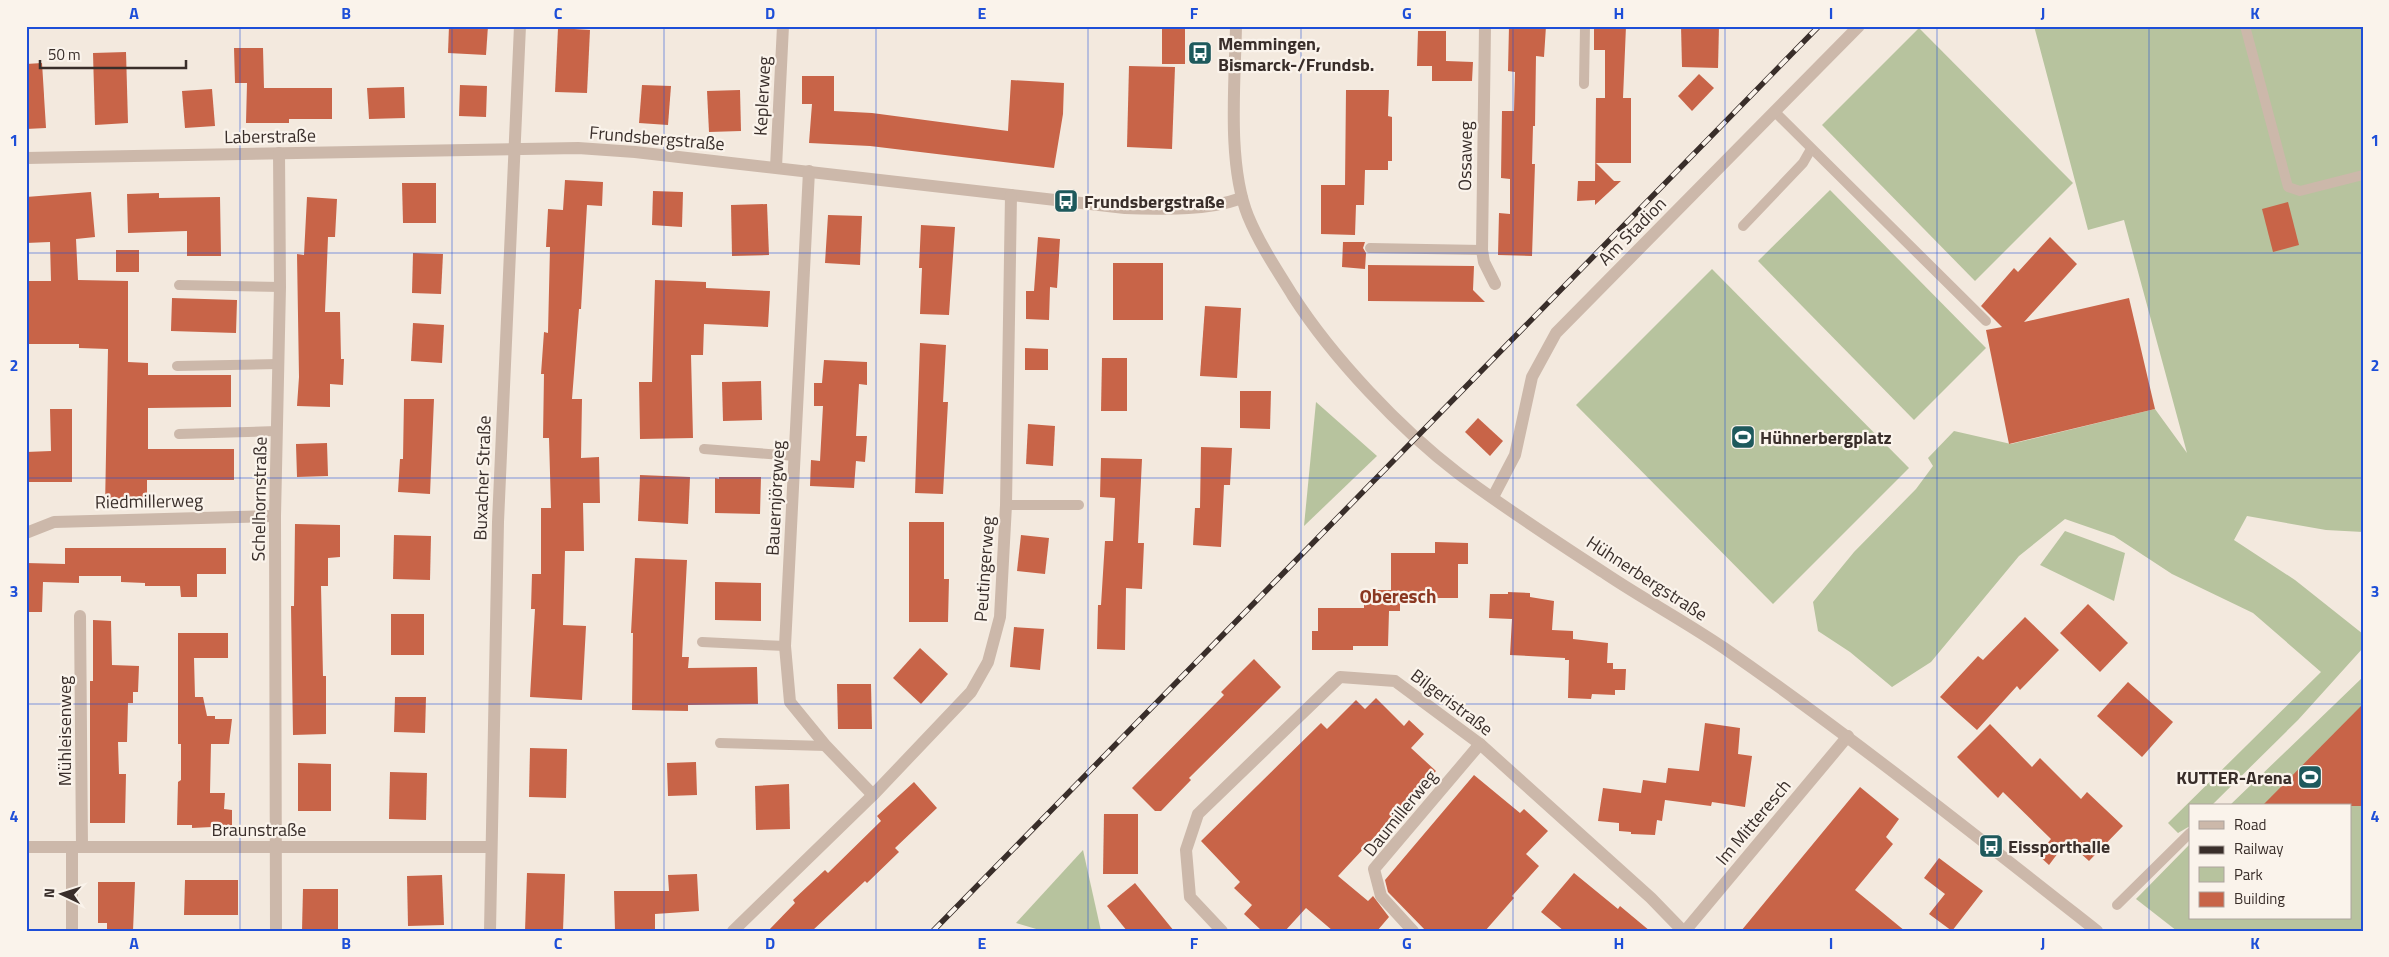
<svg xmlns="http://www.w3.org/2000/svg" width="2389" height="957" font-family="'Titillium Web',sans-serif">
  <style>
    .green { fill: #b7c39e }
    .building { fill: #c86448 }
    .lines { fill: none; stroke-linecap: round; stroke-linejoin: round }
    .service { stroke: #ccb8aa; stroke-width: 10 }
    .minor { stroke: #ccb8aa; stroke-width: 12 }
    .tertiary { stroke: #ccb8aa; stroke-width: 12 }
    .rail-casing { stroke: #392e2a; stroke-width: 5.5 }
    .rail { stroke: #faf3eb; stroke-width: 4; stroke-dasharray: 11; stroke-linecap: butt }
    .grid { fill: none; stroke: #1d4ed8; stroke-width: 1; stroke-opacity: 0.55 }
    .labels { text-anchor: middle; dominant-baseline: central; stroke-width: 4.5; stroke-linejoin: round; paint-order: stroke }
    .poi-label { font-size: 18px; font-weight: bold; fill: #392e2a; stroke: #faf3eb; text-anchor: start }
    .street-label { font-size: 18px; fill: #392e2a; stroke: #faf3eb }
    .neighbourhood-label { font-size: 19px; font-weight: bold; fill: #8a3721; stroke: #faf3eb }
    .neatline { fill: none; stroke: #1d4ed8; stroke-width: 2 }
    .grid-label { font-size: 16px; text-anchor: middle; font-weight: bold; fill: #1d4ed8 }
  </style>
  <rect width="100%" height="100%" fill="#f3e9de"/>
  <g class="green">
    <polygon points="2034,26 2363,26 2363,532 2326,530 2247,516 2234,540 2295,580 2363,634 2363,648 2298,720 2211,806 2190,806 2190,826 2178,833 2168,823 2321,672 2253,613 2172,574 2114,536 2065,519 2019,556 1931,662 1892,687 1850,652 1818,631 1813,602 1854,552 1916,489 1933,466 1928,458 1954,431 2011,444 2155,409 2187,453 2124,220 2088,230"/>
    <polygon points="1919,28 2073,183 1975,281 1822,125"/>
    <polygon points="1830,190 1986,348 1914,420 1758,261"/>
    <polygon points="1712,269 1909,468 1773,604 1576,405"/>
    <polygon points="1316,402 1377,456 1304,526"/>
    <polygon points="2065,531 2125,553 2114,601 2040,565"/>
    <polygon points="2363,677 2363,931 2177,931 2136,899 2190,844 2190,918 2350,918 2350,806 2229,806"/>
    <polygon points="1083,850 1101,931 1043,931 1016,923"/>
  </g>
  <g class="building">
    <polygon points="449,26 488,26 486,55 448,53"/>
    <rect x="1162" y="26" width="23" height="38"/>
    <polygon points="1509,26 1546,26 1544,57 1536,56 1535,126 1533,126 1532,164 1535,164 1532,256 1498,255 1499,213 1510,214 1510,179 1501,178 1502,111 1514,111 1515,72 1508,71"/>
    <polygon points="1594,26 1626,26 1623,98 1631,98 1631,163 1596,163 1614,181 1621,181 1595,205 1595,200 1577,201 1578,181 1595,181 1596,98 1605,98 1605,50 1594,50"/>
    <polygon points="1681,26 1719,26 1718,68 1682,67"/>
    <polygon points="558,28 590,30 587,93 555,92"/>
    <polygon points="1418,31 1446,31 1446,61 1473,62 1472,81 1432,81 1432,66 1417,66"/>
    <polygon points="234,48 263,48 264,88 332,88 332,119 289,119 289,123 246,123 247,83 235,83"/>
    <polygon points="126,52 128,123 95,125 93,53"/>
    <polygon points="42,63 46,128 26,129 26,64"/>
    <polygon points="1129,66 1175,67 1172,149 1127,147"/>
    <polygon points="1699,74 1714,88 1692,111 1678,96"/>
    <polygon points="802,76 834,76 834,111 872,113 1008,131 1011,80 1064,83 1063,114 1054,168 870,146 809,143 812,104 802,104"/>
    <polygon points="460,85 487,86 486,117 459,116"/>
    <polygon points="642,85 671,86 668,125 639,123"/>
    <polygon points="404,87 405,118 369,119 367,88"/>
    <polygon points="212,89 215,126 185,128 182,91"/>
    <polygon points="740,90 741,131 709,132 707,91"/>
    <polygon points="1346,90 1389,90 1388,116 1392,117 1392,161 1388,161 1388,170 1365,170 1364,205 1356,205 1355,235 1321,234 1321,185 1345,185"/>
    <polygon points="565,180 603,182 602,206 587,205 581,309 579,309 572,399 582,399 581,458 599,457 600,503 583,503 584,551 565,551 563,625 586,626 582,700 530,697 535,609 531,609 532,574 541,574 541,508 551,508 549,438 543,438 544,374 541,374 544,332 548,333 550,247 546,247 548,209 563,210"/>
    <polygon points="402,183 436,183 436,223 403,223"/>
    <polygon points="653,191 683,192 682,227 652,225"/>
    <polygon points="91,192 95,237 76,239 78,280 128,281 128,362 148,363 148,375 231,375 231,407 148,408 148,449 234,449 234,480 147,480 147,507 105,507 108,349 79,348 79,344 26,344 26,281 51,281 50,242 26,243 26,197"/>
    <polygon points="159,193 159,198 220,197 221,256 187,256 187,231 128,233 127,194"/>
    <polygon points="307,197 337,199 335,237 328,237 325,312 340,312 341,359 344,359 343,385 330,384 330,407 297,406 299,377 297,254 304,255"/>
    <polygon points="2288,202 2299,245 2273,252 2262,209"/>
    <polygon points="767,204 769,255 732,256 731,205"/>
    <polygon points="828,215 862,216 860,265 825,263"/>
    <polygon points="921,225 955,227 949,315 920,314 922,268 919,268"/>
    <polygon points="1038,237 1060,239 1057,288 1050,287 1049,320 1026,319 1026,291 1034,291"/>
    <polygon points="2050,237 2077,264 2024,322 2129,298 2155,409 2009,444 1986,330 2002,327 1981,306 2014,268 2018,272"/>
    <polygon points="1343,242 1365,242 1363,248 1366,253 1365,269 1342,267"/>
    <rect x="116" y="250" width="23" height="22"/>
    <polygon points="413,253 443,254 441,294 412,293"/>
    <rect x="1113" y="263" width="50" height="57"/>
    <polygon points="1368,265 1474,266 1473,290 1485,302 1368,301"/>
    <polygon points="655,280 706,282 706,288 770,291 768,327 704,324 703,355 691,355 693,438 640,439 639,382 652,382"/>
    <polygon points="172,298 237,300 236,333 171,331"/>
    <polygon points="1205,306 1241,308 1237,378 1200,376"/>
    <polygon points="413,323 444,325 442,363 411,361"/>
    <polygon points="920,343 946,345 943,402 948,402 943,494 915,493"/>
    <polygon points="1025,348 1048,349 1048,370 1025,370"/>
    <polygon points="1102,358 1127,358 1127,411 1101,411"/>
    <polygon points="824,360 867,362 867,385 859,384 856,436 867,436 865,462 856,461 854,488 810,486 811,460 820,461 823,406 814,406 814,383 822,383"/>
    <polygon points="761,381 762,420 723,421 722,382"/>
    <polygon points="1240,391 1271,391 1270,429 1240,428"/>
    <polygon points="404,399 434,399 430,494 398,492 400,459 403,459"/>
    <polygon points="50,409 72,409 72,482 26,482 26,452 51,451"/>
    <polygon points="1478,418 1503,441 1490,456 1465,432"/>
    <polygon points="1028,424 1055,426 1053,466 1026,464"/>
    <polygon points="327,443 328,476 297,477 296,444"/>
    <polygon points="1201,447 1232,448 1230,485 1224,485 1221,547 1193,545 1195,508 1200,508"/>
    <polygon points="1101,458 1142,459 1138,543 1144,543 1142,589 1126,588 1125,650 1097,649 1098,605 1101,605 1105,541 1113,541 1115,498 1100,497"/>
    <polygon points="640,475 690,477 688,524 638,521"/>
    <polygon points="719,477 761,477 760,514 715,513 715,478 719,479"/>
    <polygon points="909,522 944,522 944,579 949,579 948,622 909,622"/>
    <polygon points="295,524 340,525 340,557 328,558 328,586 321,586 323,676 326,676 326,734 293,735 291,606 294,606"/>
    <polygon points="394,535 431,536 430,580 393,579"/>
    <polygon points="1021,535 1049,538 1045,574 1017,571"/>
    <polygon points="1435,542 1468,543 1468,564 1458,564 1458,598 1400,598 1400,611 1389,611 1388,646 1353,646 1353,650 1312,650 1312,631 1318,631 1318,608 1364,608 1364,590 1391,590 1391,553 1435,553"/>
    <polygon points="65,548 226,548 226,574 197,574 197,597 181,597 180,586 145,586 145,583 121,582 121,576 79,576 79,583 43,582 42,612 26,612 26,563 65,564"/>
    <polygon points="635,558 687,560 682,657 689,657 688,668 757,667 758,704 688,705 688,711 632,710 633,633 631,633"/>
    <polygon points="715,582 761,583 761,621 715,620"/>
    <polygon points="1508,592 1530,593 1530,597 1554,601 1552,630 1573,631 1573,639 1608,643 1607,663 1613,663 1613,669 1626,669 1625,690 1615,690 1615,695 1592,694 1591,699 1568,698 1569,660 1565,660 1565,658 1510,655 1512,619 1489,618 1490,594 1508,594"/>
    <polygon points="2088,604 2128,643 2100,672 2060,633"/>
    <rect x="391" y="614" width="33" height="41"/>
    <polygon points="2025,617 2059,650 2020,690 2017,686 1977,730 1940,697 1978,656 1983,660"/>
    <polygon points="93,620 111,621 112,665 139,666 138,692 133,692 133,703 128,703 127,742 118,742 119,774 126,774 125,823 90,823 90,681 93,681"/>
    <polygon points="1014,627 1044,629 1040,670 1010,667"/>
    <polygon points="178,633 228,633 228,658 194,658 195,697 203,697 207,716 215,716 215,719 232,719 229,744 211,744 210,793 225,793 224,809 232,810 232,826 192,828 192,825 177,825 178,782 181,780 181,744 178,744"/>
    <polygon points="920,648 948,674 921,704 893,678"/>
    <polygon points="1254,659 1281,687 1189,778 1191,780 1161,811 1155,811 1132,788 1224,695 1221,692"/>
    <polygon points="2128,682 2173,722 2142,757 2097,716"/>
    <polygon points="837,684 871,684 872,729 838,729"/>
    <polygon points="395,697 426,697 425,733 394,732"/>
    <polygon points="1376,698 1404,726 1409,720 1424,734 1411,748 1436,771 1338,876 1368,901 1373,896 1389,917 1377,931 1333,931 1306,908 1285,931 1262,931 1244,914 1252,905 1234,888 1240,882 1201,841 1321,723 1327,729 1356,700 1365,709"/>
    <polygon points="2363,704 2363,806 2262,806"/>
    <polygon points="1705,723 1740,728 1738,754 1752,756 1745,807 1712,802 1711,806 1665,800 1662,821 1657,820 1655,835 1631,834 1631,832 1619,831 1619,823 1598,821 1603,788 1641,793 1643,780 1666,783 1668,768 1699,771"/>
    <polygon points="1990,724 2032,767 2040,758 2081,799 2087,792 2123,826 2089,861 2067,841 2049,865 2038,855 2051,839 2003,792 1998,798 1957,757"/>
    <polygon points="530,748 567,749 566,798 529,797"/>
    <polygon points="696,762 697,795 668,796 667,763"/>
    <polygon points="298,763 331,764 331,811 298,811"/>
    <polygon points="390,772 427,773 426,820 389,819"/>
    <polygon points="1474,775 1520,813 1524,809 1548,831 1526,854 1539,866 1512,896 1514,898 1485,931 1426,931 1388,892 1385,880"/>
    <polygon points="914,782 937,808 895,848 899,852 867,883 865,881 812,931 768,931 795,903 793,900 825,870 828,873 881,821 877,816"/>
    <polygon points="789,784 790,829 756,830 755,786"/>
    <polygon points="1860,787 1899,819 1886,837 1893,844 1855,890 1905,931 1741,931"/>
    <polygon points="1104,814 1138,814 1138,874 1103,874"/>
    <polygon points="1939,858 1983,891 1952,931 1929,914 1945,894 1924,878"/>
    <polygon points="527,873 565,874 563,931 525,931"/>
    <polygon points="1574,873 1618,909 1620,906 1650,931 1564,931 1541,912"/>
    <polygon points="697,874 699,911 655,914 655,931 615,931 614,891 669,891 668,875"/>
    <polygon points="442,875 444,925 408,926 407,876"/>
    <polygon points="185,880 238,880 238,915 184,915"/>
    <polygon points="98,882 135,882 133,931 107,931 107,923 98,923"/>
    <polygon points="1135,883 1174,931 1127,931 1107,906"/>
    <polygon points="303,889 338,889 338,931 302,931"/>
  </g>
  <g class="lines">
    <g class="service">
      <polyline points="2245,26 2288,187 2300,191 2363,175"/>
      <polyline points="1584,84 1585,26"/>
      <polyline points="1775,112 1986,321"/>
      <polyline points="1743,226 1803,163 1811,149"/>
      <polyline points="1370,248 1482,250"/>
      <polyline points="179,285 280,287"/>
      <polyline points="177,366 278,364"/>
      <polyline points="179,434 277,431"/>
      <polyline points="704,449 795,456"/>
      <polyline points="1006,505 1079,505"/>
      <polyline points="702,642 785,646"/>
      <polyline points="720,743 826,746"/>
      <polyline points="2117,905 2190,833"/>
    </g>
    <g class="minor">
      <polyline points="1485,26 1482,250 1484,262 1495,284"/>
      <path d="M26,158l552,-10 57,4 490,56c40,1 80,3 117,-10"/>
      <polyline points="776,167 783,26"/>
      <polyline points="809,171 785,646 790,702 826,746 873,795"/>
      <polyline points="1493,497 1515,455 1532,377 1556,333 1859,26"/>
      <polyline points="26,533 54,522 275,516"/>
      <polyline points="80,616 82,847"/>
      <polyline points="26,847 491,847"/>
      <polyline points="72,847 72,931"/>
      <polyline points="276,931 275,516 280,287 279,153"/>
      <polyline points="490,931 498,522 520,26"/>
      <polyline points="733,931 873,795 971,692 988,662 1000,617 1006,505 1011,195"/>
      <polyline points="1222,931 1190,897 1186,850 1198,814 1340,677 1395,681 1480,744 1651,898 1683,931"/>
      <polyline points="1413,931 1381,896 1374,869 1480,744"/>
      <polyline points="1685,931 1848,736"/>
    </g>
    <path class="tertiary" d="M1236,26c-1,56 -9,138 12,190 12,29 29,54 45,80 40,62 107,133 166,178 47,35 98,68 147,100 39,26 80,48 118,74 128,89 250,186 373,283"/>
    <defs>
      <polyline id="rail" points="933,931 1819,26"/>
    </defs>
    <use href="#rail" class="rail-casing"/>
    <use href="#rail" class="rail"/>
  </g>
  <path class="grid" d="M240,26v905M452,26v905M664,26v905M876,26v905M1088,26v905M1301,26v905M1513,26v905M1725,26v905M1937,26v905M2149,26v905M26,253h2337M26,478h2337M26,704h2337"/>
  <defs>
    <symbol id="bus-square" viewBox="-11 -11 22 22"><rect x="-9" y="-9" width="18" height="18" rx="4" fill="#1e595c" stroke="#faf3eb"/><path d="M-5-6H5V4H4V6H2V4H-2V6H-4V4H-5ZM-3.5-4V0h7V-4ZM-3.5 1.2v1.5H-2V1.2ZM2 1.2v1.5H3.5V1.2Z" fill="#fff"/></symbol>
    <symbol id="stadium-square" viewBox="-11 -11 22 22"><rect x="-9" y="-9" width="18" height="18" rx="4" fill="#1e595c" stroke="#faf3eb"/><path d="M0-5a6.5 5 0 1 0 0 10a6.5 5 0 1 0 0-10ZM-3.5-1.8h7v3.6h-7Z" fill="#fff"/></symbol>
  </defs>
  <g fill-rule="evenodd">
    <use href="#bus-square" x="1186" y="39" width="28" height="28"/>
    <use href="#bus-square" x="1052" y="187" width="28" height="28"/>
    <use href="#stadium-square" x="1729" y="423" width="28" height="28"/>
    <use href="#stadium-square" x="2296" y="763" width="28" height="28"/>
    <use href="#bus-square" x="1977" y="832" width="28" height="28"/>
  </g>
  <g class="labels">
    <g class="poi-label">
      <text x="1218" y="43">Memmingen,<tspan x="1218" dy="21">Bismarck-/Frundsb.</tspan></text>
      <text x="1084" y="201">Frundsbergstraße</text>
      <text x="1760" y="437">Hühnerbergplatz</text>
      <text x="2292" y="777" text-anchor="end">KUTTER-Arena</text>
      <text x="2008" y="846">Eissporthalle</text>
    </g>
    <g class="street-label">
      <text transform="translate(762 96) rotate(-87)">Keplerweg</text>
      <text transform="translate(270 136) rotate(-1)">Laberstraße</text>
      <text transform="translate(657 138) rotate(5)">Frundsbergstraße</text>
      <text transform="translate(1465 156) rotate(-89)">Ossaweg</text>
      <text transform="translate(1632 231) rotate(-45)">Am Stadion</text>
      <text transform="translate(482 478) rotate(-88)">Buxacher Straße</text>
      <text transform="translate(775 498) rotate(-87)">Bauernjörgweg</text>
      <text transform="translate(259 499) rotate(-89)">Schelhornstraße</text>
      <text transform="translate(149 501) rotate(-1)">Riedmillerweg</text>
      <text transform="translate(984 569) rotate(-86)">Peutingerweg</text>
      <text transform="translate(1647 578) rotate(33)">Hühnerbergstraße</text>
      <text transform="translate(1452 702) rotate(37)">Bilgeristraße</text>
      <text transform="translate(64 731) rotate(-90)">Mühleisenweg</text>
      <text transform="translate(1400 813) rotate(-51)">Daumillerweg</text>
      <text transform="translate(1753 822) rotate(-50)">Im Mitteresch</text>
      <text x="259" y="829">Braunstraße</text>
    </g>
    <g class="neighbourhood-label">
      <text x="1398" y="595">Oberesch</text>
    </g>
  </g>
  <rect width="2389" height="957" fill="none" stroke="#faf3eb" stroke-width="55"/>
  <rect x="2189" y="804" width="162" height="115" fill="#faf3eb" stroke="#ada49e"/>
  <rect x="2199" y="821" width="25" height="8" fill="#ccb8aa" stroke="#ada49e"/>
  <text x="2234" y="830" font-size="15" fill="#392e2a">Road</text>
  <rect x="2199" y="846" width="25" height="8" fill="#392e2a" stroke="#ada49e"/>
  <text x="2234" y="854" font-size="15" fill="#392e2a">Railway</text>
  <rect x="2199" y="867" width="25" height="15" fill="#b7c39e" stroke="#ada49e"/>
  <text x="2234" y="880" font-size="15" fill="#392e2a">Park</text>
  <rect x="2199" y="892" width="25" height="15" fill="#c86448" stroke="#ada49e"/>
  <text x="2234" y="904" font-size="15" fill="#392e2a">Building</text>
  <g transform="translate(62 894) rotate(274)" stroke="#faf3eb" stroke-width="4" paint-order="stroke">
  <path d="M0-4L9 19L0 12L-9 19Z" fill="#392e2a"/>
  <text y="-8" font-size="14" font-weight="bold" text-anchor="middle" fill="#392e2a">N</text>
  </g>
  <path d="M40 60v8h146v-8" fill="none" stroke="#392e2a" stroke-width="2.5"/>
  <text x="48" y="60" font-size="15" fill="#392e2a" stroke="#faf3eb" stroke-width="4" paint-order="stroke">50 m</text>
  <rect x="28" y="28" width="2334" height="902" class="neatline"/>
  <g class="grid-label">
    <text x="134" y="19">A</text>
    <text x="346" y="19">B</text>
    <text x="558" y="19">C</text>
    <text x="770" y="19">D</text>
    <text x="982" y="19">E</text>
    <text x="1194" y="19">F</text>
    <text x="1407" y="19">G</text>
    <text x="1619" y="19">H</text>
    <text x="1831" y="19">I</text>
    <text x="2043" y="19">J</text>
    <text x="2255" y="19">K</text>
    <text x="14" y="146">1</text>
    <text x="2375" y="146">1</text>
    <text x="14" y="371">2</text>
    <text x="2375" y="371">2</text>
    <text x="14" y="597">3</text>
    <text x="2375" y="597">3</text>
    <text x="14" y="822">4</text>
    <text x="2375" y="822">4</text>
    <text x="134" y="949">A</text>
    <text x="346" y="949">B</text>
    <text x="558" y="949">C</text>
    <text x="770" y="949">D</text>
    <text x="982" y="949">E</text>
    <text x="1194" y="949">F</text>
    <text x="1407" y="949">G</text>
    <text x="1619" y="949">H</text>
    <text x="1831" y="949">I</text>
    <text x="2043" y="949">J</text>
    <text x="2255" y="949">K</text>
  </g>
</svg>
